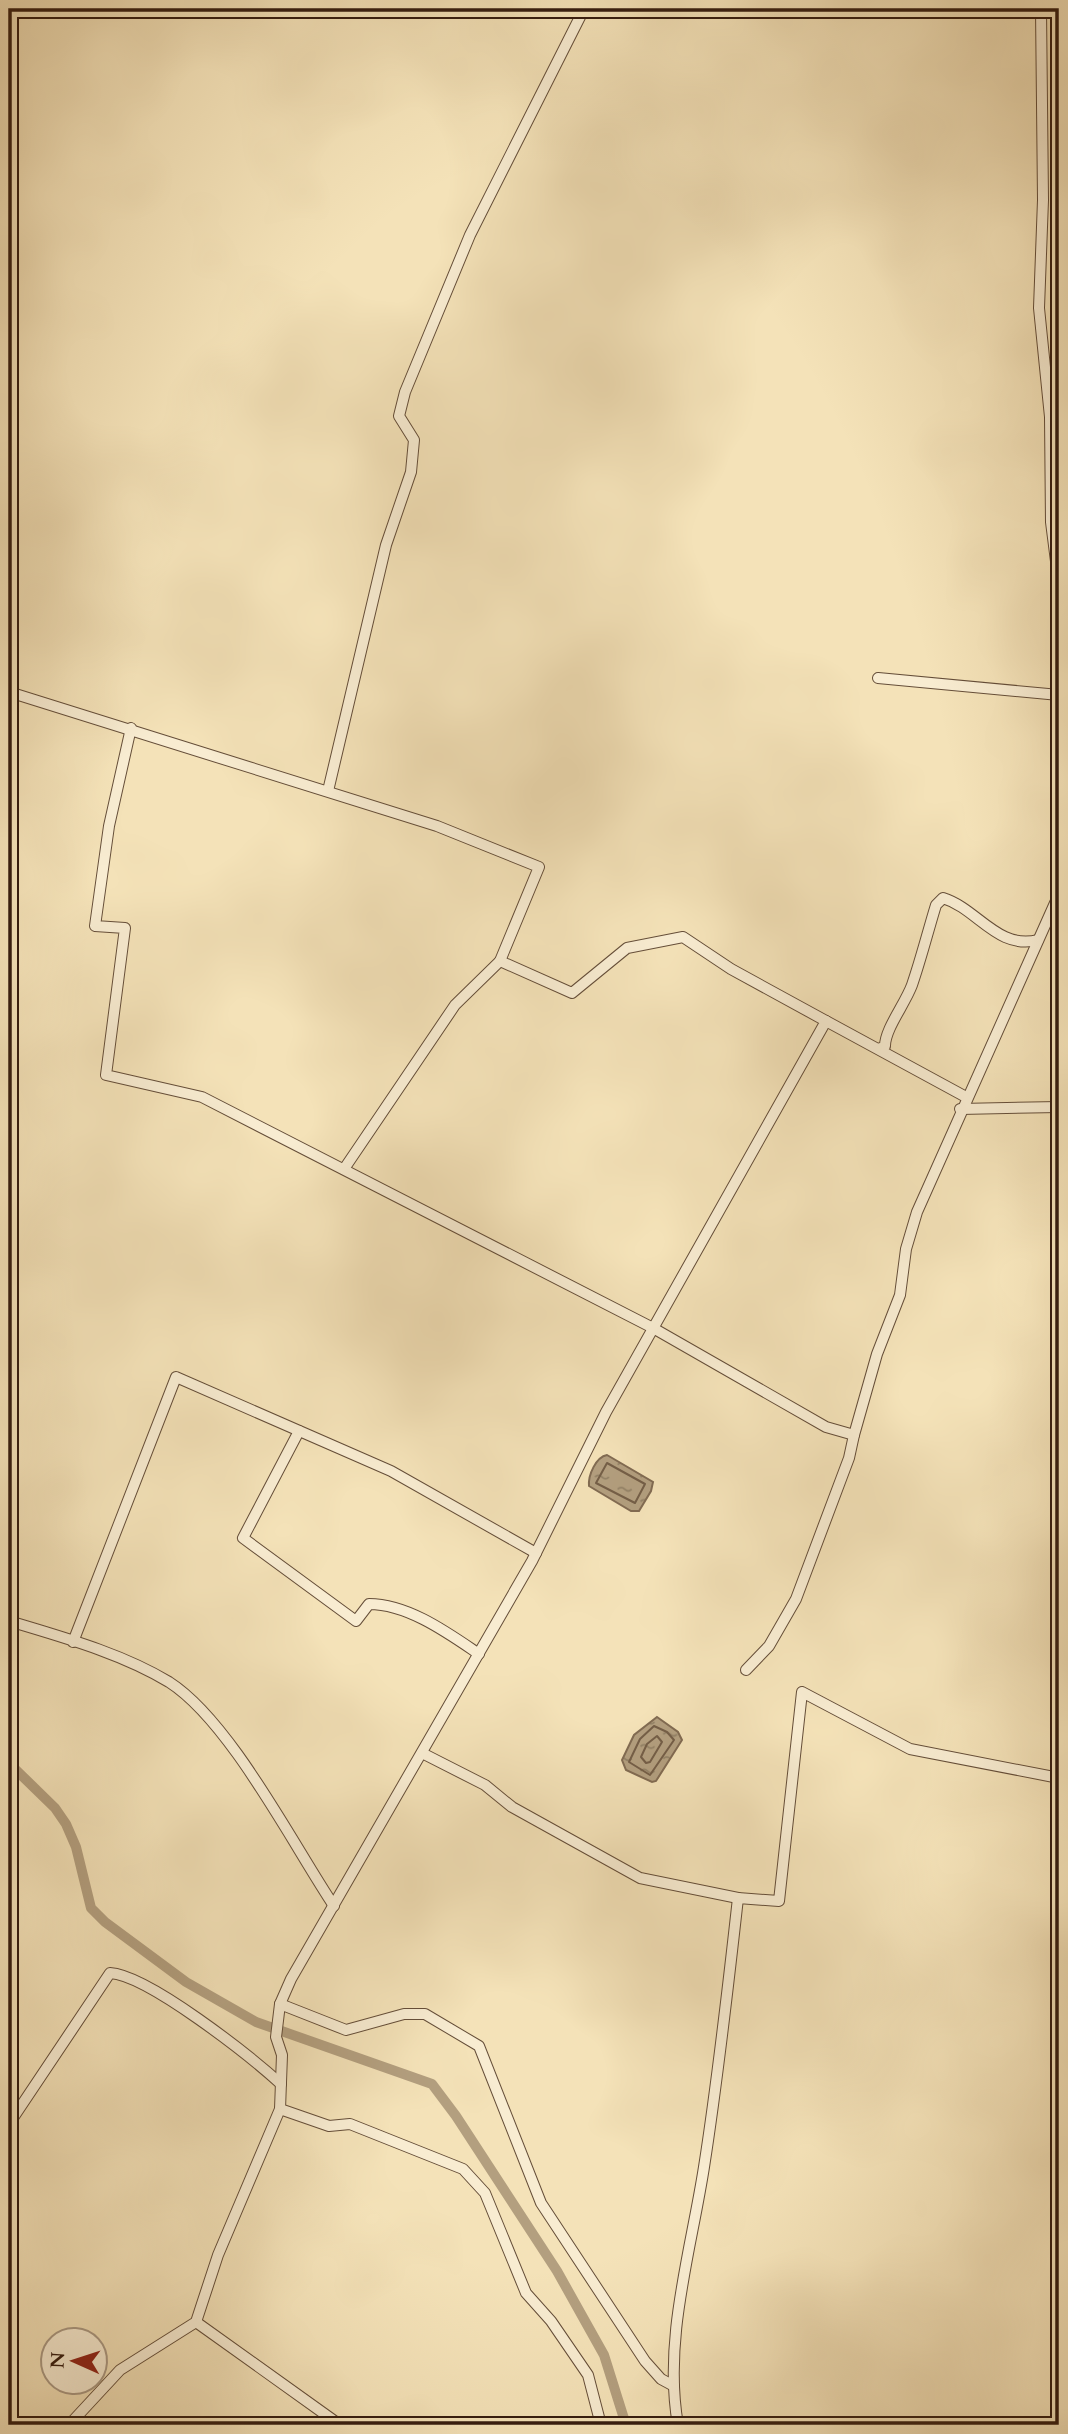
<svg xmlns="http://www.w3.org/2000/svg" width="1068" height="2434" font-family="Cardo,serif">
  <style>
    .water { fill: url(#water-ripples); stroke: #816b52; stroke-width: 2 }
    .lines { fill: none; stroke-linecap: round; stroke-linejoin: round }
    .shore { stroke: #745e47; stroke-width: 2 }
    .canal { stroke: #b39f7f; stroke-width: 10 }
    .street-casing { stroke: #654e39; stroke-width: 12 }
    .street { stroke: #f8ecd1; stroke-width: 10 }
  </style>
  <defs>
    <pattern id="water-ripples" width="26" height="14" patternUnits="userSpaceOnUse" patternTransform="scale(1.75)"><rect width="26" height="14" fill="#b39f7f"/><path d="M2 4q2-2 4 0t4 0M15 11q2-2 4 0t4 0" fill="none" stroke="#928166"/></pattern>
  </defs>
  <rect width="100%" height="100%" fill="#f4e2b8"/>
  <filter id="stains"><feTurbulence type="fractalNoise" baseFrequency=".00286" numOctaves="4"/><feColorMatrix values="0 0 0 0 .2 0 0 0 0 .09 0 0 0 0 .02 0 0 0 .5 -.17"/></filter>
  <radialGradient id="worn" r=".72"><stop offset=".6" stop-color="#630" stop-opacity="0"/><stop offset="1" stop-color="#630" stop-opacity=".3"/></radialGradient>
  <g class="water">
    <path d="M607,1455l46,27 -2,9 -12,20h-8l-42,-25c-1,-11 7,-29 18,-31z"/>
    <polygon points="657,1717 678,1732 682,1740 656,1781 652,1782 626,1770 622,1760 634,1735"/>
  </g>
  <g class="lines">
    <g class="shore">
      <polygon points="607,1463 645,1484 635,1503 596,1483"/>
      <polygon points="654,1726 667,1732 674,1740 650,1775 629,1762 640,1739"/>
      <polygon points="657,1736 662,1742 650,1762 646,1763 641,1757 647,1744"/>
    </g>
    <polyline class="canal" points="9,1769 15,1769 55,1808 66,1824 76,1847 91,1908 105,1922 186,1982 256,2022 432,2084 456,2116 557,2271 604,2355 626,2425"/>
    <defs>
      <g id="street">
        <polyline points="1041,9 1043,200 1039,308 1050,417 1059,417"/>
        <polyline points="1050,417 1051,522 1059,585"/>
        <polyline points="878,678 1059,695"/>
        <polyline points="9,692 437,826 539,867 500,961 572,993 627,948 683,937 731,969 826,1021 606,1412 532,1561 291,1979 280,2004 276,2037 282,2055 280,2109 218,2255 196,2322 120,2370 69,2425"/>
        <polyline points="131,728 109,826 95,926 125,928 106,1075 202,1097 653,1328 826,1427 854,1435 877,1354 900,1295 906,1249 917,1212 1059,894"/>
        <polyline points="328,791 386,545 411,472 414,440 399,416 405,392 470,235 584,9"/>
        <polyline points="826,1021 966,1097"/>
        <path d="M879,1049l6,-3c0,-17 20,-42 27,-61 9,-26 16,-54 24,-80l7,-7c35,11 54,52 95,42"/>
        <polyline points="960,1109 1059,1107"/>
        <polyline points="344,1169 455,1005 500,961"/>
        <path d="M299,1431l-56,107 113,83 13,-17c39,0 79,29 110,50"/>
        <path d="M9,1621c53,16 112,32 160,61 61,39 123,161 165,224"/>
        <polyline points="73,1642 176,1377 391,1471 536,1553"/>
        <polyline points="746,1670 769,1646 796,1599 849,1458 854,1435"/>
        <polyline points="422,1753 485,1785 512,1807 640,1878 738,1898"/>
        <polyline points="280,2004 346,2030 404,2014 425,2014 479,2046 541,2203 645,2361 661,2379 674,2386"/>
        <polyline points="280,2109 329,2126 350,2124 463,2169 485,2193 526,2293 551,2321 588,2375 601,2425"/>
        <path d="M9,2124l101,-151c38,2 140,83 171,111"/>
        <polyline points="196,2322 340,2425"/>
        <path d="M678,2425c-15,-85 13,-174 26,-258 14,-89 24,-179 34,-269l41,3 23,-209 108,57 149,29"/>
      </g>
    </defs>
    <use href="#street" class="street-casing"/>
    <use href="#street" class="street"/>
  </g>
  <rect width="1068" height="2434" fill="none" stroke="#f4e2b8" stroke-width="35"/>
  <rect x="10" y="10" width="1047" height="2413" fill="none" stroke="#351c0f" stroke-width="3.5"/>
  <rect x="18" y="18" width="1033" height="2399" fill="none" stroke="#351c0f" stroke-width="2"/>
  <g transform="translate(74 2361) rotate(273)"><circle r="33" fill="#f8ecd1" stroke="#aa9983" stroke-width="2"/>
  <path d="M0-5L12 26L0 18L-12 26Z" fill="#8f2418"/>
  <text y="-10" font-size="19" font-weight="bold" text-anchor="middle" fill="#351c0f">N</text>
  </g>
  <rect width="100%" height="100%" filter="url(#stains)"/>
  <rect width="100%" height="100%" fill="url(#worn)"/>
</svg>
